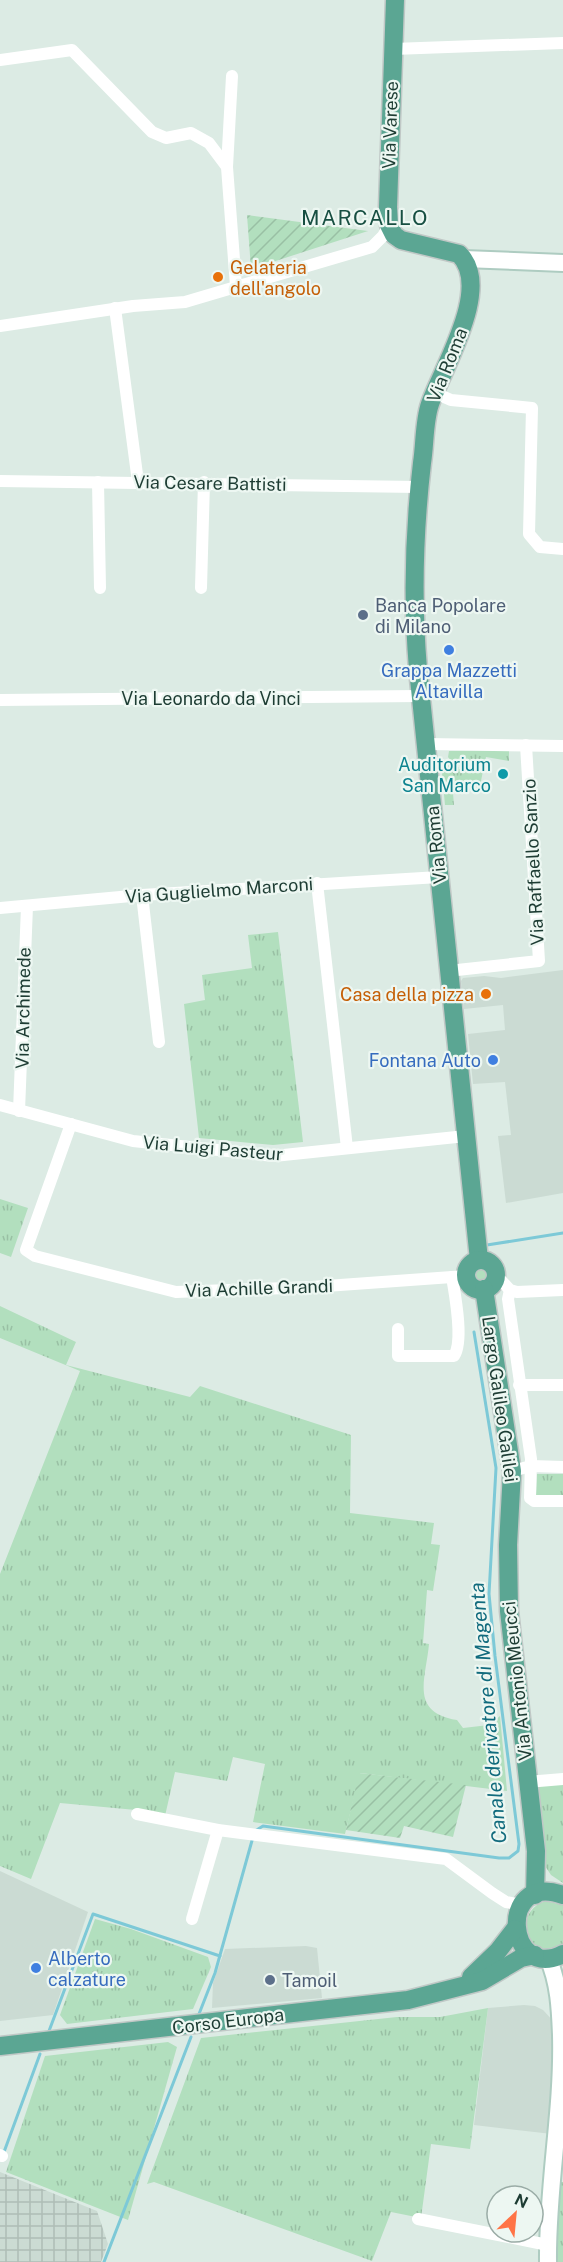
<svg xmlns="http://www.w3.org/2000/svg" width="563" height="2262" font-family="'Public Sans',sans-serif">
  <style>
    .built { fill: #cbdbd3 }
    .industrial { fill: url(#industrial-grid) }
    .grass { fill: url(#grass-tufts) }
    .garden { fill: url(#garden-furrows) }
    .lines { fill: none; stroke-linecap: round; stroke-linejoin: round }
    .stream { stroke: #7dc9d7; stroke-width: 3 }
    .secondary-casing { stroke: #aeccc1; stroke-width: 20 }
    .primary-casing { stroke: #c0c8c6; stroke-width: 21 }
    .street { stroke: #fff; stroke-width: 12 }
    .secondary { stroke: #fff; stroke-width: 16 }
    .primary { stroke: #5ba693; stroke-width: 18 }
    .food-dot { fill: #e8710a; stroke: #edf7f2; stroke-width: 2 }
    .service-dot { fill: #5c6f8a; stroke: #edf7f2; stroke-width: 2 }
    .shop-dot { fill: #3f7fe0; stroke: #edf7f2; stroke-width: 2 }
    .culture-dot { fill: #0f9aa8; stroke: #edf7f2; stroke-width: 2 }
    .labels { text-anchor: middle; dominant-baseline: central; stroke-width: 4.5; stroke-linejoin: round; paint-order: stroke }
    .street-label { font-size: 18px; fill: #1d3c33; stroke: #edf7f2 }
    .food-label { font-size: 18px; fill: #c56008; stroke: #edf7f2; text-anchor: start }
    .service-label { font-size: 18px; fill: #4e5e75; stroke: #edf7f2; text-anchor: start }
    .shop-label { font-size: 18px; fill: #366cbe; stroke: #edf7f2 }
    .culture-label { font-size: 18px; fill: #0d838f; stroke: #edf7f2; text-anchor: end }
    .water-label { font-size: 20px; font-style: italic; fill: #116b7d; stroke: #edf7f2 }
    .quarter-label { font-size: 21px; letter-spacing: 1.5px; fill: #174f42; stroke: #edf7f2 }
  </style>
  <defs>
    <pattern id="industrial-grid" width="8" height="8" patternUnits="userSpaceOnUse" patternTransform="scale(1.5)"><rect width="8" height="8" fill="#cbdbd3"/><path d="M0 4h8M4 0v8" fill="none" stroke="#aebdb6"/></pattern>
    <pattern id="grass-tufts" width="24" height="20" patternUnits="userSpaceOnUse" patternTransform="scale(1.5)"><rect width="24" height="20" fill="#b2dfbe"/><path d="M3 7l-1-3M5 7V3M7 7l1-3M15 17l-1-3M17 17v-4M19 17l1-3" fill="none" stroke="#99c0a4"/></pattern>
    <pattern id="garden-furrows" width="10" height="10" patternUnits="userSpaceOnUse" patternTransform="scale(1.5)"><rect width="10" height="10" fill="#b2dfbe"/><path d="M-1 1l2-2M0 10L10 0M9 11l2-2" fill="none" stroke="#99c0a4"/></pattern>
  </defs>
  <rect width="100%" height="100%" fill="#dcebe4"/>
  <g class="built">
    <polygon points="563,970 563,1193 506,1203 498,1136 511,1135 505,1082 473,1084 468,1034 505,1030 503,1005 464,1009 461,981 463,978 484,976 501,978"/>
    <polygon points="0,1871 88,1912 53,2015 0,2021"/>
    <polygon points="306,1946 317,1948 322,1998 212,2008 213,1983 225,1949"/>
    <polygon points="524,2005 535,2006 543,2010 556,2024 552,2134 474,2125 488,2008"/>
  </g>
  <polygon class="industrial" points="0,2172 97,2211 108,2244 101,2262 0,2262"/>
  <g class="grass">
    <polygon points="509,750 509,761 486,757 484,766 468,763 468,761 461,759 460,762 450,760 448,757 449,751"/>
    <polygon points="441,763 459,767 459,769 466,771 467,768 483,771 480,786 452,782 454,805 445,805"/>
    <polygon points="278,932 303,1142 273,1145 199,1138 184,1004 205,1000 202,975 252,968 248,935"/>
    <polygon points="0,1199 28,1208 11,1257 0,1253"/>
    <circle cx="482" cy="1274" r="9"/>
    <path d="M0,1306l76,36 -10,23 124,32 10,-11 151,49 -1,78 84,10 -3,21 9,1 -7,46 -6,-1 -4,53 6,1c-3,35 -20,68 28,76l6,8 26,-3 11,-9 7,75 -147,-18 -15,61 -92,-12 12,-58 -32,-7 -6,24 -52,-9 -10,44 -29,-6 -76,-7 -29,76 -31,-13v-292l80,-203 -80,-33z"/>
    <polygon points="537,1474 563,1474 563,1495 536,1495"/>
    <polygon points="563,1784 563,1883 551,1875 543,1863 535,1786"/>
    <path d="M546,1901l17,4v40c-4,2 -10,4 -14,4 -29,2 -32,-40 -3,-48z"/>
    <polygon points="95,1919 131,1929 208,1957 211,1967 193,2009 67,2024 60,2015"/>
    <polygon points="488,2008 470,2149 431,2144 421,2218 391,2212 372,2261 154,2182 147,2184 201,2038 397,2017 440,2017"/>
    <polygon points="168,2042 177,2047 128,2220 6,2172 45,2056"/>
    <polygon points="560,2182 563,2182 563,2262 554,2262"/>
  </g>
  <g class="garden">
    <polygon points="247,215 368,231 251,269"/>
    <polygon points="359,1773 466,1785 453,1837 404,1826 400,1838 346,1830"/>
  </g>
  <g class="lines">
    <g class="stream">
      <polyline points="487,1245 563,1233"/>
      <polyline points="255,1831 263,1826 499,1858 509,1858 518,1851 519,1844 495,1656 489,1594 496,1468 474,1332"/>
      <polyline points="199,2014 215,1973 253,1837"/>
      <polyline points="49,2031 93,1914 220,1956"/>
      <polyline points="4,2152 40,2054"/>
      <polyline points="104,2262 191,2037"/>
    </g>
    <defs>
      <g id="secondary">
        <polyline points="464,259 563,263"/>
        <path d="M548,1958c11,25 12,51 13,77 2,76 -14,151 -13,227"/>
      </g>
      <g id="primary">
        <path d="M395,0l-7,207 1,18 5,10 7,5 58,14c34,33 -16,113 -29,150 -6,17 -5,40 -8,59 -8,69 -10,136 -4,206l61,591"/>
        <circle cx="481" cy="1275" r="15"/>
        <polyline points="484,1289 512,1471 508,1545 509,1611 536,1851 535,1895"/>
        <path d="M563,1895c-67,-24 -56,88 0,59"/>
        <polyline points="471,1977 498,1951 515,1929"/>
        <polyline points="0,2046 408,2000 482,1981 521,1958 535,1955"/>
      </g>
    </defs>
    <use href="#secondary" class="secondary-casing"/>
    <use href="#primary" class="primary-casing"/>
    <g class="street">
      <polyline points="393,49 563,43"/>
      <polyline points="0,60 72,50 152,132 166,138 191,133 209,143 227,167 236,286"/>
      <polyline points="227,167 232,76"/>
      <polyline points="115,308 138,482"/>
      <polyline points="0,326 133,306 185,302 372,247 383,236 389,225"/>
      <polyline points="435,393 451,400 532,408 529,534 540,547 563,549"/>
      <polyline points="0,481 419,487"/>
      <polyline points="98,482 100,588"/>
      <polyline points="201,588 204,482"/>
      <polyline points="0,700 421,696"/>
      <polyline points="426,744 563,746"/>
      <polyline points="317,883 347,1148"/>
      <polyline points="142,895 159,1042"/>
      <polyline points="0,908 142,895 439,877"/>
      <polyline points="448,971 539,961 526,745"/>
      <polyline points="0,1105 133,1141 274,1156 466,1136"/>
      <polyline points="19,1111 27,906"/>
      <polyline points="71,1124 26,1250 35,1256 176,1292 312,1287 466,1276"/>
      <polyline points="496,1275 510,1290 517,1292 563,1290"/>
      <polyline points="510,1290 508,1299 531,1459 530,1498 534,1501 563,1501"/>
      <path d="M398,1329v27h56c10,-15 1,-61 -2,-79"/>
      <polyline points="519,1385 563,1385"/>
      <polyline points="512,1471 531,1466 563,1467"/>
      <polyline points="527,1782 563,1779"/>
      <polyline points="137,1814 218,1830 446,1859 492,1893 506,1902 522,1905"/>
      <polyline points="192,1919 218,1830"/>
      <polyline points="0,2155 2,2156"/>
      <polyline points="418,2219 548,2245"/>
    </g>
    <use href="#secondary" class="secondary"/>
    <use href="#primary" class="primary"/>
  </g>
  <g class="food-dot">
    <circle cx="218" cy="277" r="6"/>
    <circle cx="486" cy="994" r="6"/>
  </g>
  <g class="service-dot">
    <circle cx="363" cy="615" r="6"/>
    <circle cx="270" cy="1980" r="6"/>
  </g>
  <g class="shop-dot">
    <circle cx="449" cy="650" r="6"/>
    <circle cx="493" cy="1060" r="6"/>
    <circle cx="36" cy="1968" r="6"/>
  </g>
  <circle class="culture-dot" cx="503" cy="774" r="6"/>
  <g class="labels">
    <g class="street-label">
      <text transform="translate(390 125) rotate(-88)">Via Varese</text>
      <text transform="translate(447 365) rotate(-68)">Via Roma</text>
      <text transform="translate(210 483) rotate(1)">Via Cesare Battisti</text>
      <text x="211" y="698">Via Leonardo da Vinci</text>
      <text transform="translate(436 845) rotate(-96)">Via Roma</text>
      <text transform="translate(533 862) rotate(-93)">Via Raffaello Sanzio</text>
      <text transform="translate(219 890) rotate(-4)">Via Guglielmo Marconi</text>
      <text transform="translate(23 1008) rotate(-89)">Via Archimede</text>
      <text transform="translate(213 1148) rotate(5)">Via Luigi Pasteur</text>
      <text transform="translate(259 1288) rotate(-2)">Via Achille Grandi</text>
      <text transform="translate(500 1399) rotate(82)">Largo Galileo Galilei</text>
      <text transform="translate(517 1681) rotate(-96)">Via Antonio Meucci</text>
      <text transform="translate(228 2021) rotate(-7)">Corso Europa</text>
    </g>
    <g class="food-label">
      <text x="230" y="267">Gelateria<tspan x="230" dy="21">dell'angolo</tspan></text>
      <text x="474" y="994" text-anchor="end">Casa della pizza</text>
    </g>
    <g class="service-label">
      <text x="375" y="605">Banca Popolare<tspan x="375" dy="21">di Milano</tspan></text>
      <text x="282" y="1980">Tamoil</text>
    </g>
    <g class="shop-label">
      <text x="449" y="670">Grappa Mazzetti<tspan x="449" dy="21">Altavilla</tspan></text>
      <text x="481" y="1060" text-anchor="end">Fontana Auto</text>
      <text x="48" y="1958" text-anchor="start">Alberto<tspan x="48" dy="21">calzature</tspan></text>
    </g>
    <g class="culture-label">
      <text x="491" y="764">Auditorium<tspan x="491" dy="21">San Marco</tspan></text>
    </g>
    <g class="water-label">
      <text transform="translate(488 1713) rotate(-95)">Canale derivatore di Magenta</text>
    </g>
    <g class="quarter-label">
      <text x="365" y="217">MARCALLO</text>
    </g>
  </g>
  <g transform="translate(515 2214) rotate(26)"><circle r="28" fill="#edf7f2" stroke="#9aaca6" stroke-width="1.5"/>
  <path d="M0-4.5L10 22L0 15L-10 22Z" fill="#ff7446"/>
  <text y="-9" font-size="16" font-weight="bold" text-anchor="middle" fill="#1d3c33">N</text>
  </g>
</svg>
